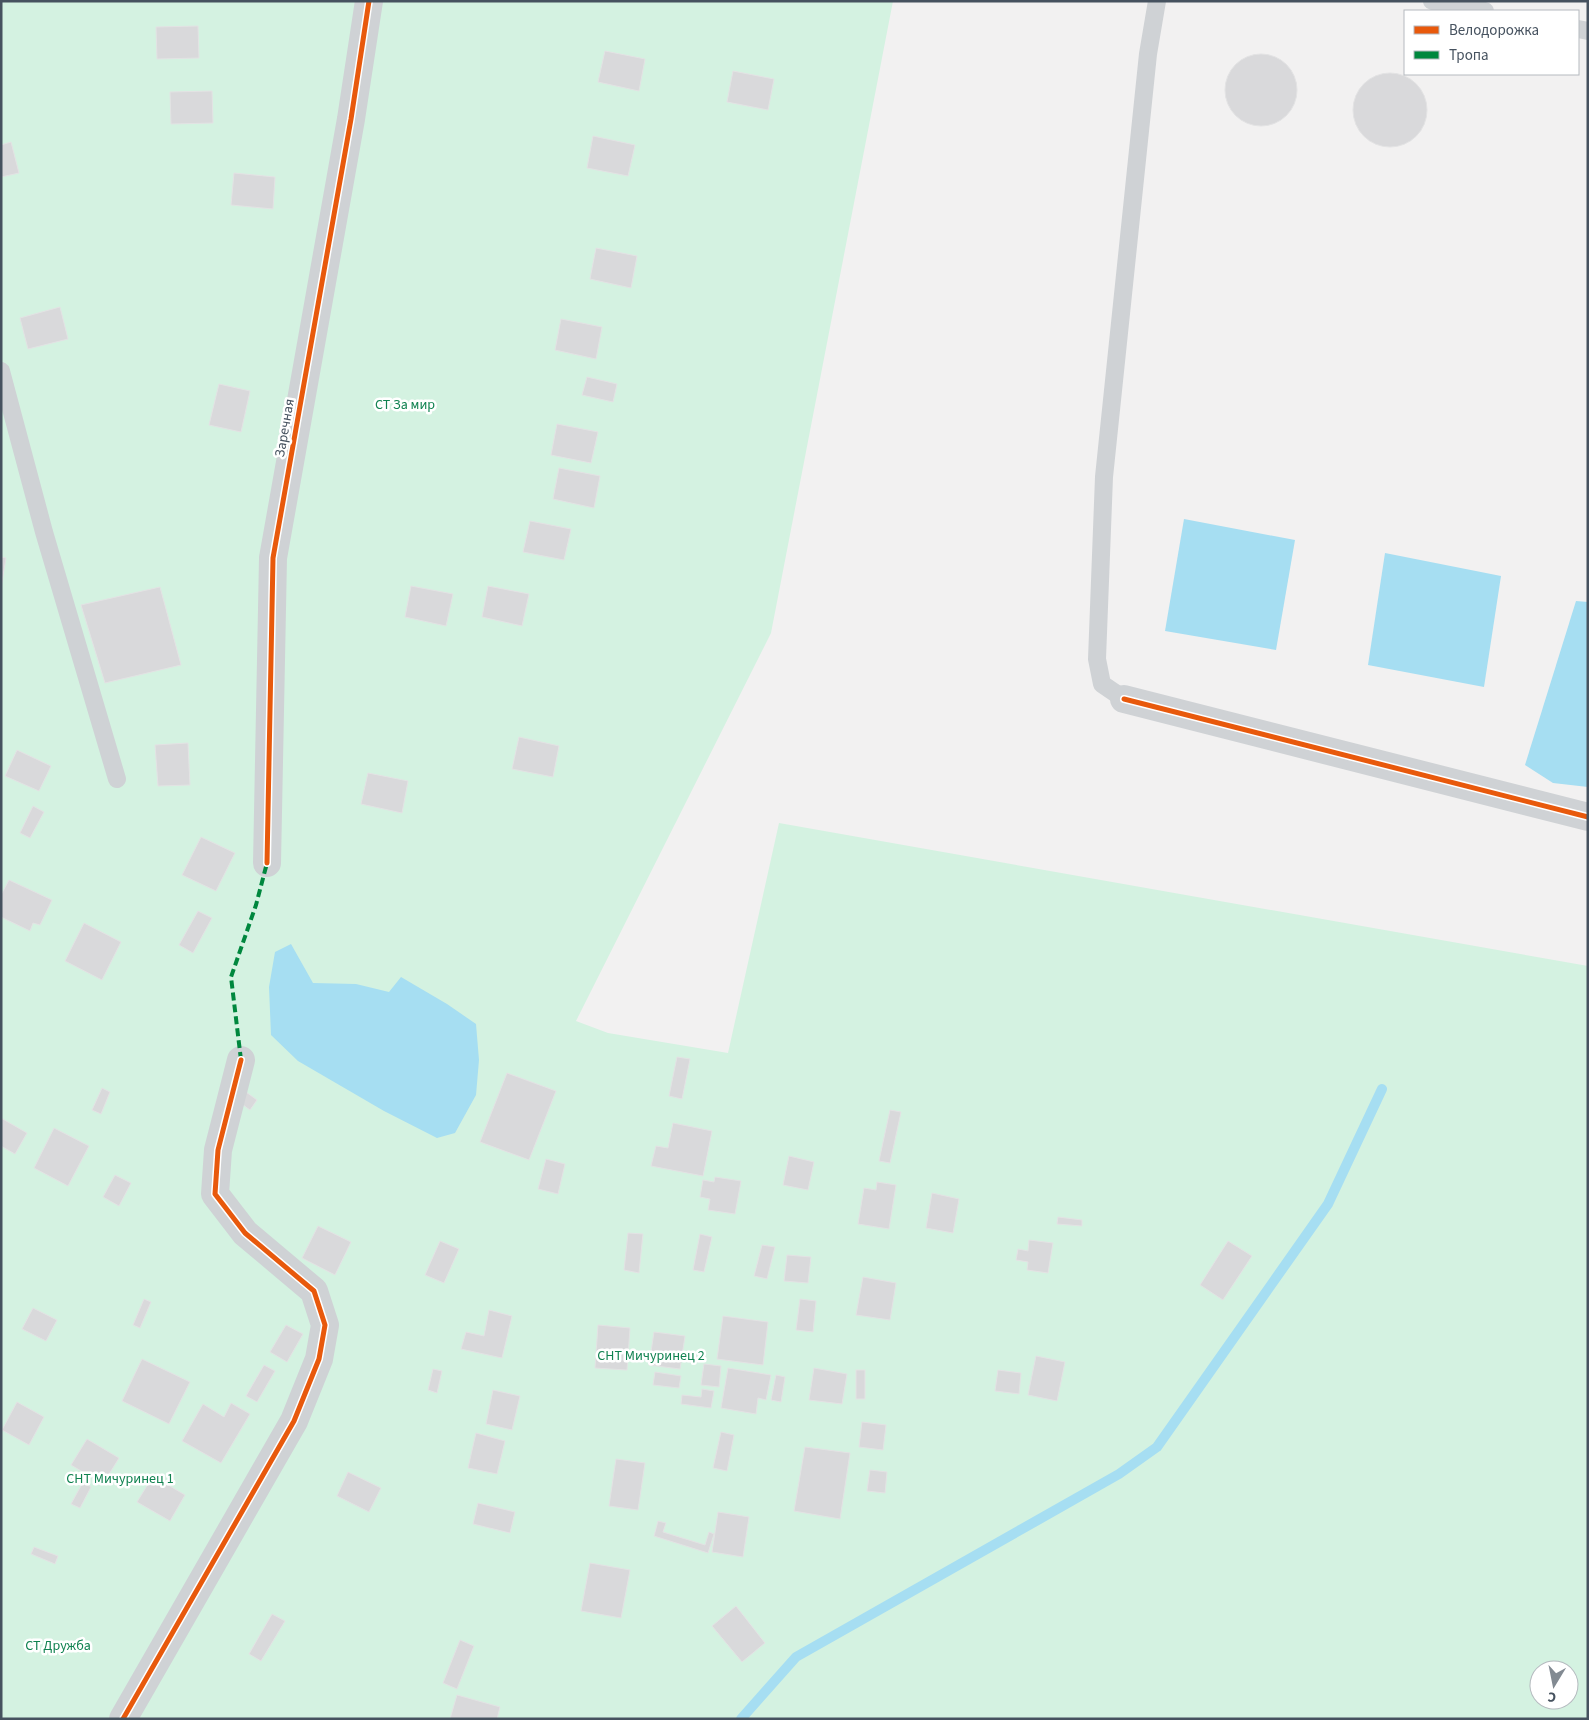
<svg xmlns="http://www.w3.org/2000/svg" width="1589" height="1720" font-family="'Source Sans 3',sans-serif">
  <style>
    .green { fill: #d4f2e1; fill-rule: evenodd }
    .water { fill: #a6def2 }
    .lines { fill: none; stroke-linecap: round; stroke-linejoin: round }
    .stream { stroke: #a6def2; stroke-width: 10 }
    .building { fill: #d9d9db; stroke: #e3e3e4 }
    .lane { stroke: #cfd2d5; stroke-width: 18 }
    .street { stroke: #cfd2d5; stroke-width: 28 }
    .quiet { stroke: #00873e; stroke-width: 4; stroke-dasharray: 8 4; stroke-linecap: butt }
    .cycleway-casing { stroke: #fff; stroke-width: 8 }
    .cycleway { stroke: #e8590c; stroke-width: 5 }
    .labels { text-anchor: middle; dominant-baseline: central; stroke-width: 5; stroke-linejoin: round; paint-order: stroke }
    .park-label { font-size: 14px; fill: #108250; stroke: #fff }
    .street-label { font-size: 14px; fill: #46525f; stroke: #fff }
  </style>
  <rect width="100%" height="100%" fill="#f2f1f1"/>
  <path class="green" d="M1,1h892l-122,632 -195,388 32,12 120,20 51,-230 809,143v753h-1587zM1539,1670h30v30h-30z"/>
  <g class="water">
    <polygon points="1184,519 1295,540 1276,650 1165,631"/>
    <polygon points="1385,553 1501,576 1484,687 1368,665"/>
    <polygon points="1576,601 1588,602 1588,787 1553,783 1525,765"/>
    <polygon points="291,944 313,983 356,984 389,992 401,977 447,1004 476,1024 479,1060 476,1095 455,1133 437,1138 384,1111 298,1061 271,1035 269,987 275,952"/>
  </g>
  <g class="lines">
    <polyline class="stream" points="741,1719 796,1657 1119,1474 1157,1447 1328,1204 1382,1089"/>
  </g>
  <g class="building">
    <polygon points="198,26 199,58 157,59 156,27"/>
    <polygon points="605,51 645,59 639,91 598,82"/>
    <circle cx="1261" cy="90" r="36"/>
    <polygon points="733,71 774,79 768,110 727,102"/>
    <circle cx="1390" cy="110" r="37"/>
    <polygon points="212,91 213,123 171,124 170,92"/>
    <polygon points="593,136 635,145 628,176 587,168"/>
    <polygon points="11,142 19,173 1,177 1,145"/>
    <polygon points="234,173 275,177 273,209 231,205"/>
    <polygon points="596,248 637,256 631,288 590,279"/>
    <polygon points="60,307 68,339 28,349 20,318"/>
    <polygon points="561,319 602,327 596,359 555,350"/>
    <polygon points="587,377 617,384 613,402 582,395"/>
    <polygon points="219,384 250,391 241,432 209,425"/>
    <polygon points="557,424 598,432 591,463 551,455"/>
    <polygon points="559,468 600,476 594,508 553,499"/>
    <polygon points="530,521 571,529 564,560 523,552"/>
    <polygon points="1,557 6,558 1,588"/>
    <polygon points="411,586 453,594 446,626 405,617"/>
    <polygon points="488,586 529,594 522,626 482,617"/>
    <polygon points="160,587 181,665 105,683 81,605"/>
    <polygon points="519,737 559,746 553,777 512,769"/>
    <polygon points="188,743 190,785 158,786 155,745"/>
    <polygon points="17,750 51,766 39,791 5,776"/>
    <polygon points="368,773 408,781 402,813 361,804"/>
    <polygon points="33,806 44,812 30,838 20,833"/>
    <polygon points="201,837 235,853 216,891 182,875"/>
    <polygon points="9,880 52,900 40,925 33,923 30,931 1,917 1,895"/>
    <polygon points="198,911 212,918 193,953 179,945"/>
    <polygon points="84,923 121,942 102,980 65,961"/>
    <polygon points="677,1057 690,1059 682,1099 669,1096"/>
    <polygon points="507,1073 556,1091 529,1160 480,1142"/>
    <polygon points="102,1088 110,1092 101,1114 92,1110"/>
    <polygon points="242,1089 257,1100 250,1110 235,1099"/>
    <polygon points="890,1110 901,1112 890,1163 879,1161"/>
    <polygon points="1,1118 27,1133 15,1154 1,1146"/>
    <polygon points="673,1123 712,1131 703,1176 651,1166 656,1146 668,1148"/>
    <polygon points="54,1128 89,1146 68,1186 34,1168"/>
    <polygon points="789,1156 814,1162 808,1190 783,1185"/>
    <polygon points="546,1159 565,1164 558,1194 538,1189"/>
    <polygon points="115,1175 131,1183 119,1206 103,1197"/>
    <polygon points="715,1177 741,1181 735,1214 708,1210 710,1199 700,1197 703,1180 714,1182"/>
    <polygon points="877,1182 896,1185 889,1229 858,1224 864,1188 876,1190"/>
    <polygon points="932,1193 959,1199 953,1233 926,1228"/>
    <polygon points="1058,1217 1082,1220 1082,1226 1057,1224"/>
    <polygon points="318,1226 351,1242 335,1275 302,1258"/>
    <polygon points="628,1233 643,1234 639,1273 624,1270"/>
    <polygon points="700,1234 712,1237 704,1272 693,1270"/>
    <polygon points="1029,1240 1053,1243 1048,1273 1027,1270 1028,1262 1016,1260 1018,1249 1028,1251"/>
    <polygon points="440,1241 459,1249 444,1283 425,1275"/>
    <polygon points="1228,1241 1252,1256 1223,1300 1200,1285"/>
    <polygon points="762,1245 775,1247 767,1279 754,1276"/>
    <polygon points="787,1255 811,1257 808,1283 784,1281"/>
    <polygon points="863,1277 896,1283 890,1320 856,1315"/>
    <polygon points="144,1299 151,1302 140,1328 133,1325"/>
    <polygon points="800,1299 816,1301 813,1332 796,1330"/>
    <polygon points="33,1308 57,1320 46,1341 22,1329"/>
    <polygon points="489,1310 512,1316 502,1358 461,1349 466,1332 484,1336"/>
    <polygon points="723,1316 768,1322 763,1365 717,1359"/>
    <polygon points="286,1325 303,1334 287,1362 270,1352"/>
    <polygon points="598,1325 630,1328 627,1370 595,1368"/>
    <polygon points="654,1332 685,1336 680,1369 649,1365"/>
    <polygon points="1036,1356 1065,1362 1057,1401 1028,1395"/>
    <polygon points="142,1359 190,1382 169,1424 122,1401"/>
    <polygon points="704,1364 721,1366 719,1387 701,1385"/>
    <polygon points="264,1365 275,1371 257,1402 246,1396"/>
    <polygon points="728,1368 771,1375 766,1400 758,1398 756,1414 721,1408"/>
    <polygon points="814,1368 847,1374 842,1404 809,1400"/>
    <polygon points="433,1369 442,1371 437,1393 428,1390"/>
    <rect x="856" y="1370" width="9" height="29"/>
    <polygon points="998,1370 1021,1373 1019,1394 995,1391"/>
    <polygon points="655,1372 681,1376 679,1388 653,1385"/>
    <polygon points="776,1375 785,1377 781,1402 771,1400"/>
    <polygon points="702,1389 714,1391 711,1408 681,1404 682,1395 701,1397"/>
    <polygon points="493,1390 520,1396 512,1430 486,1424"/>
    <polygon points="17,1402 44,1417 29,1445 2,1430"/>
    <polygon points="231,1403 250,1414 221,1463 182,1441 203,1404 224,1417"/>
    <polygon points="862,1422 886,1425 883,1450 859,1447"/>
    <polygon points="721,1432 734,1435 727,1471 713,1468"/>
    <polygon points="476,1433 505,1441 497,1474 468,1468"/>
    <polygon points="87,1439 119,1458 103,1484 71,1465"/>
    <polygon points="805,1447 850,1453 840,1519 794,1511"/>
    <polygon points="616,1459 645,1463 638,1510 609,1506"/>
    <polygon points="870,1470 887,1472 885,1493 867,1491"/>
    <polygon points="348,1472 381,1488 369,1512 337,1496"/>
    <polygon points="153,1476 185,1495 170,1521 137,1502"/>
    <polygon points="83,1482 91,1487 80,1508 71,1504"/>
    <polygon points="478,1503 515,1512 510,1533 473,1524"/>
    <polygon points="718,1512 749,1517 743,1557 712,1552"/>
    <polygon points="658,1521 666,1523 663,1532 705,1545 709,1532 714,1534 708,1553 654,1536"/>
    <polygon points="34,1547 58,1556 55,1564 31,1554"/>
    <polygon points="590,1563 630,1570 621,1618 581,1611"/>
    <polygon points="736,1606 765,1643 742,1662 712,1626"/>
    <polygon points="272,1614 285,1621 261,1661 249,1654"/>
    <polygon points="460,1640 474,1646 457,1689 443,1683"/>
    <polygon points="457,1695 500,1707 497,1719 450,1719"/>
  </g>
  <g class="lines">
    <g class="lane">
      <polyline points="1432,1 1485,11"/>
      <polyline points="1578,29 1588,31"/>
      <polyline points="1,371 44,532 117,779"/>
      <polyline points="1124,699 1102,684 1097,659 1104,477 1148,54 1157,1"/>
    </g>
    <g class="street">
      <polyline points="1124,699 1588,817"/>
      <polyline points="267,863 273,558 351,119 369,1"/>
      <polyline points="123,1719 294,1421 319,1359 325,1325 314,1291 245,1233 215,1194 218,1150 241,1060"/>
    </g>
    <polyline class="quiet" points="241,1060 231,977 256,905 267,863"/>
    <defs>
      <g id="cycleway">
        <polyline points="1124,699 1588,817"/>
        <polyline points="267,863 273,558 351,119 369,1"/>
        <polyline points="123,1719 294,1421 319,1359 325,1325 314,1291 245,1233 215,1194 218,1150 241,1060"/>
      </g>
    </defs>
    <use href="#cycleway" class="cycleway-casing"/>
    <use href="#cycleway" class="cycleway"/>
  </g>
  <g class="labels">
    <g class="park-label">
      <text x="405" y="405">СТ За мир</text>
      <text x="651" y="1356">СНТ Мичуринец 2</text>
      <text x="120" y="1479">СНТ Мичуринец 1</text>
      <text x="58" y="1646">СТ Дружба</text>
    </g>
    <g class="street-label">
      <text transform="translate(285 428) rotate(-80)">Заречная</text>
    </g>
  </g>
  <rect width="1589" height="1720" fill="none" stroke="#46525f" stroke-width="5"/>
  <rect x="1404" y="10" width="175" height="65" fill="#ffffff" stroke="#b5babf"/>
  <rect x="1414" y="26" width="25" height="8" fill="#e8590c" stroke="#b5babf"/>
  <text x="1449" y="35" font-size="15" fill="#46525f">Велодорожка</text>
  <rect x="1414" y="51" width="25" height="8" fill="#00873e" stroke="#b5babf"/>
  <text x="1449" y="60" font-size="15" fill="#46525f">Тропа</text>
  <g transform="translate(1554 1685) rotate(190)"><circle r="24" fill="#ffffff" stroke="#b5babf"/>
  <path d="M0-4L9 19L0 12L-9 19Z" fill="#828a92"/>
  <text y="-8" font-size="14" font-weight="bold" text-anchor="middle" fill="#46525f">С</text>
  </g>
</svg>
